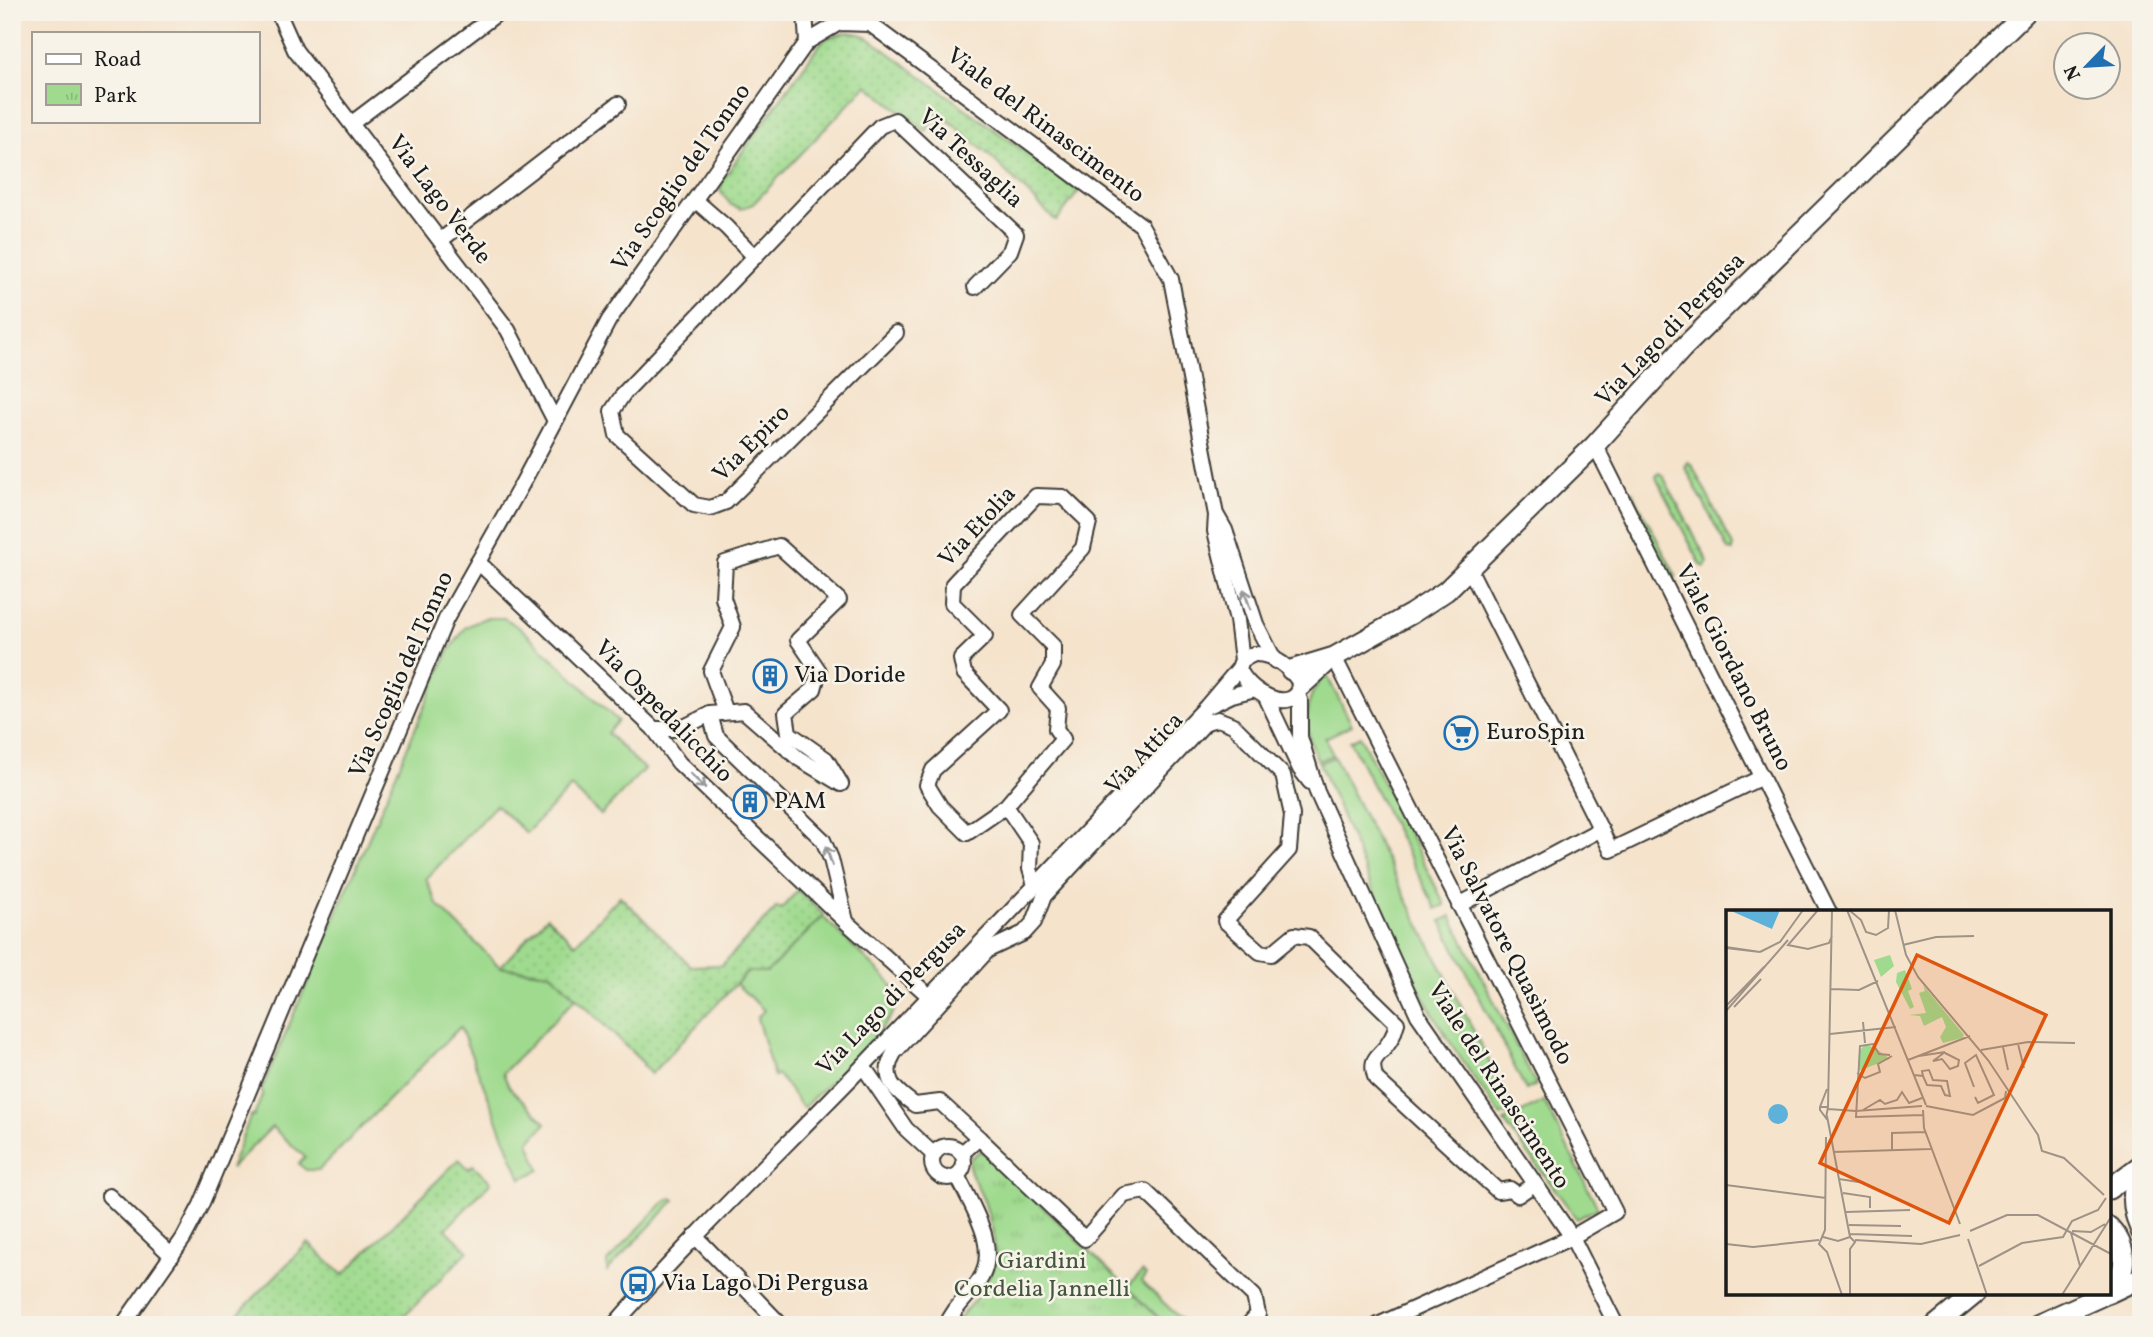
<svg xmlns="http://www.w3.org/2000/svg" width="2153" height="1337" font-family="Vollkorn,serif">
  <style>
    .grass { fill: #9fda8e; stroke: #5e7b55; stroke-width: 2 }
    .park { fill: url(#park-tufts); stroke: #5e7b55; stroke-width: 2 }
    .garden { fill: url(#garden-dots); stroke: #5e7b55; stroke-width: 2 }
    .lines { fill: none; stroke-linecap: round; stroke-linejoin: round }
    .street-casing { stroke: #3d3a36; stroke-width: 18 }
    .secondary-casing { stroke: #3d3a36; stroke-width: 23 }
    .street { stroke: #fff; stroke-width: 14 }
    .secondary { stroke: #fff; stroke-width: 19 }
    .oneway { stroke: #999 }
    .labels { text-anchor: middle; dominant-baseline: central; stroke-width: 5; stroke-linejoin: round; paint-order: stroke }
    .street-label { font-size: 24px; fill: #1c1c1c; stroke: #f7f3e8 }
    .poi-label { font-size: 24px; fill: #1c1c1c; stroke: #f7f3e8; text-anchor: start }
    .park-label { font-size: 24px; fill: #43553e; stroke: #f7f3e8 }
    .inset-road { fill: none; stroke: #9e9386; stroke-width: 2 }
    .view { fill: #de560d; fill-opacity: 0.15; stroke: #de560d; stroke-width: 3.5 }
    .inset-edge { fill: none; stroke: #1c1c1c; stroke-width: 3.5 }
  </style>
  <defs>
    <pattern id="park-tufts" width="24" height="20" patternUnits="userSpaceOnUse" patternTransform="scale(1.75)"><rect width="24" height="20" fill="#9fda8e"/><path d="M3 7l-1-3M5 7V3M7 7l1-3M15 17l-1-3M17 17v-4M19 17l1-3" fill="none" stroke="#88ba7a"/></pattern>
    <pattern id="garden-dots" width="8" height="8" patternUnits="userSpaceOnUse" patternTransform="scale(1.75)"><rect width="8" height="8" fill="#9fda8e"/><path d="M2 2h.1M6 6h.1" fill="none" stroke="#88ba7a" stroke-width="1.8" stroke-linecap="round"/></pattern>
  </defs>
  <rect width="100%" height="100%" fill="#f7f3e8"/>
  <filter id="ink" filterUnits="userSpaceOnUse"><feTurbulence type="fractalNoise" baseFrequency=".0143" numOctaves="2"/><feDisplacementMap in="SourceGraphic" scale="14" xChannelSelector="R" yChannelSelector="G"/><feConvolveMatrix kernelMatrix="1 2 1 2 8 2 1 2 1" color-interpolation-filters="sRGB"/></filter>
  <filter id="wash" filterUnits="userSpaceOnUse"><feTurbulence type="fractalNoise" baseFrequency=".00686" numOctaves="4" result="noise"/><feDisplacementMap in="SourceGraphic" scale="28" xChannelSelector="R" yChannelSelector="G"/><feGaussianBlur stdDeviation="1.57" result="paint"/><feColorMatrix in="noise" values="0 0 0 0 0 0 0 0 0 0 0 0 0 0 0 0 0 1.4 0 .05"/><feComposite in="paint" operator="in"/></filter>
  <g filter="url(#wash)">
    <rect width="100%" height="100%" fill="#f5e3cc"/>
    <g class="grass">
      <polygon points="485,618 504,618 523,630 618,721 607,733 644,769 601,815 571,787 526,833 496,805 426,879 437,904 500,967 551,973 576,998 503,1073 509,1087 546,1123 529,1142 540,1170 521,1179 460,1027 319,1170 306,1170 299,1164 305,1157 272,1127 230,1169 251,1115 254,1116 263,1093 261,1091 447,654 466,627"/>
      <path d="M1326,674l26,51 -27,13 8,17 -15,6c-14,-32 -18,-60 8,-87z"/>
      <polygon points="1360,736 1445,905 1436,909 1350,741"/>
      <path d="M1334,757l180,353 -13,6c-27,-38 -54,-75 -76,-117 -41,-75 -71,-157 -106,-236z"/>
      <polygon points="1451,916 1536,1085 1526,1090 1441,921"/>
      <path d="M823,917l68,66c3,7 6,14 5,22 -3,20 -75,85 -93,103l-25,-33 -4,2 -17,-59 7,-8 -28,-26 12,-12h19z"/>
      <polygon points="1544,1101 1598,1208 1577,1219 1504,1121"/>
      <polygon points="672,1198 675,1200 607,1271 607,1262 662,1204"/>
      <polygon points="1142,1272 1146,1275 1141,1281 1187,1325 1166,1325 1127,1287"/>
    </g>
    <path class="park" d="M980,1151l9,4 177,170h-213c40,-46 53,-61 31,-124 -5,-12 -12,-23 -15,-35l2,-8z"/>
    <g class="garden">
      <polygon points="848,32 860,34 870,39 1079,191 1056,221 988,154 940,113 926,131 867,85 753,204 741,209 731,205 720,191 723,179 820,44 827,38"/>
      <polygon points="1688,462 1692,465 1733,546 1733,551 1728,550 1685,467"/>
      <polygon points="1659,473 1663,476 1708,562 1705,567 1701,565 1657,480 1656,476"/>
      <polygon points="1632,491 1676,576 1674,580 1670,579 1628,496 1628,493"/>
      <polygon points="798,890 824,915 767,972 747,972 651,1074 643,1066 644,1064 551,973 500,967 547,917 575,944 620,896 691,966 722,965 777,907 781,909"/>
      <polygon points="459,1159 469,1169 473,1165 491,1182 446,1229 468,1251 396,1325 227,1325 308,1243 343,1275"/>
    </g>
  </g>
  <g filter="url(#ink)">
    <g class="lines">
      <defs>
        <g id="street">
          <polyline points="278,12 295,50 508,330 555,421"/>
          <polyline points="805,12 807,42"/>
          <polyline points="352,123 499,12"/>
          <polyline points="695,200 726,227 755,257"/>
          <polyline points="441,240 618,104"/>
          <polyline points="896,333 726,502 710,508 694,505 617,435 612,411 624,393 880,126 895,120 1016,234 1010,251 975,287"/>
          <polyline points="1595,445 1829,912"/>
          <polyline points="1217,516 1225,530 1256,624 1275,661"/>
          <polyline points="478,562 654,729 679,763 846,922 928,995"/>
          <polyline points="1469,568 1611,850 1762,777"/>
          <path d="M1254,654c19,-1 40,16 47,32 -10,32 -56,3 -62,-18l3,-8z"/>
          <polyline points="1334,657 1615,1212 1572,1237 1378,1325"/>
          <polyline points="1298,694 1300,700 1300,737 1317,792 1418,1015 1572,1237 1616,1325"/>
          <polyline points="1265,695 1300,769 1310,782"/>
          <polyline points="1211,705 1232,695 1255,689"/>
          <polyline points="710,714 716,736 823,840 831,859 846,921"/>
          <polyline points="654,729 680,729 710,714 744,711 798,758 841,784 826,759 789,733 786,713 814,689 819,671 798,640 839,600 779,546 725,563 723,598 733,627 711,671 726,712"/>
          <polyline points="1006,806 967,833 940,806 927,785 933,770 999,710 964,673 961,659 985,636 952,603 953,584 1036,496 1063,497 1089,522 1083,548 1022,615 1053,646 1053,665 1040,688 1058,708 1056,729 1063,739 1006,806 1031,843 1030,869 1035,885"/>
          <polyline points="1459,905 1601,829"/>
          <polyline points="863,1066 906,1129 933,1154"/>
          <path d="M979,1138l-39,-36 -25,3c-21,-15 -35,-27 -21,-52l94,-103 36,-17 10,-11 10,-26 162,-174 12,-3 15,6 50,50 9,40 -3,35 -64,71 35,31 11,2 23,-19 15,2 88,86c-2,5 -3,12 -6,16 -9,18 -24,16 -15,40l122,112 12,-2 8,6 16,-11"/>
          <circle cx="948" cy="1162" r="16"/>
          <polyline points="962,1153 979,1138 1085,1239 1124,1195 1145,1191 1254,1296 1258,1314 1248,1325"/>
          <polyline points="109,1196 172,1256"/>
          <polyline points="695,1236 781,1325"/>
          <polyline points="123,1325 183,1239 201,1205 446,619 522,484 609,320 807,42 839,23 870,24 1141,225 1171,279 1216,515 1215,531 1237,620 1242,660"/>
          <path d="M614,1325c79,-90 166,-173 249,-259 114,-120 229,-239 343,-359l33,-39"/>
          <path d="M947,1325c6,-17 22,-29 32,-44 22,-33 -7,-74 -22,-106"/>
        </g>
        <g id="secondary">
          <polyline points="1291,670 1334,657 1411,614 1446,591 1595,445 1682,349 2026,12"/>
          <polyline points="1301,686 1325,664"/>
          <path d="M2140,1166c-9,23 -9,42 1,65"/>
          <polyline points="2109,1189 2141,1165"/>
          <path d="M2109,1227c19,20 20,44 0,64"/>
          <polyline points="2109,1293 2141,1278"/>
          <polyline points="1936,1325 1975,1293"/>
          <polyline points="2037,1325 2108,1293"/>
        </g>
      </defs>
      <use href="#street" class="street-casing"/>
      <use href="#secondary" class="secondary-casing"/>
      <use href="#street" class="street"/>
      <use href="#secondary" class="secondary"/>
    </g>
    <defs><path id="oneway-shaft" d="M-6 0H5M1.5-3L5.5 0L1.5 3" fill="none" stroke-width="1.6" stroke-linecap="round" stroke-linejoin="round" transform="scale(1.75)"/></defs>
    <g class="oneway">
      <use href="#oneway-shaft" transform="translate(1247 599) rotate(-109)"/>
      <use href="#oneway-shaft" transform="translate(698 781) rotate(44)"/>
      <use href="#oneway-shaft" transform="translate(829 856) rotate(-109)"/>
    </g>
  </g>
  <defs>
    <symbol id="building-ring" viewBox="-11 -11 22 22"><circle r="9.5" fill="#f7f3e8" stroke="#1f6fb2" stroke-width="1.5"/><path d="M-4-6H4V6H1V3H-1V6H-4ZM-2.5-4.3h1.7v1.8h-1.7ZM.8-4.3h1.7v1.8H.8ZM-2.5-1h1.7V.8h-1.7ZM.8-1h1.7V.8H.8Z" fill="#1f6fb2"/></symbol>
    <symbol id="supermarket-ring" viewBox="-11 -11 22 22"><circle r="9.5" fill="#f7f3e8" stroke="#1f6fb2" stroke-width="1.5"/><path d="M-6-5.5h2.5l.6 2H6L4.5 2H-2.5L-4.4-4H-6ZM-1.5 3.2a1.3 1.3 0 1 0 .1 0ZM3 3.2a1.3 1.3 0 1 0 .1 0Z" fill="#1f6fb2"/></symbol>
    <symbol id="bus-ring" viewBox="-11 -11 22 22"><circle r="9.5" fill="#f7f3e8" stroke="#1f6fb2" stroke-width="1.5"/><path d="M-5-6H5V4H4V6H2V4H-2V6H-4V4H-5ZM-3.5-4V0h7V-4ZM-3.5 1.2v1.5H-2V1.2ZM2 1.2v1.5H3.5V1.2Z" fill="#1f6fb2"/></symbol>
  </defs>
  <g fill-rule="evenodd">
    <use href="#building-ring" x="751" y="657" width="38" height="38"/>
    <use href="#supermarket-ring" x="1442" y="714" width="38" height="38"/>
    <use href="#building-ring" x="731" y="783" width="38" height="38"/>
    <use href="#bus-ring" x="619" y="1265" width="38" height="38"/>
  </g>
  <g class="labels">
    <g class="street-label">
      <text transform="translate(1045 126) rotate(37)">Viale del Rinascimento</text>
      <text transform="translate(970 159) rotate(43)">Via Tessaglia</text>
      <text transform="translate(682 178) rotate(-55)">Via Scoglio del Tonno</text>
      <text transform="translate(439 200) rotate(53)">Via Lago Verde</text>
      <text transform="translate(1671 330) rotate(-46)">Via Lago di Pergusa</text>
      <text transform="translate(752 444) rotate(-45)">Via Epiro</text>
      <text transform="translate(978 527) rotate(-47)">Via Etolia</text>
      <text transform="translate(1733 668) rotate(63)">Viale Giordano Bruno</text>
      <text transform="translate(402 675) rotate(-66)">Via Scoglio del Tonno</text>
      <text transform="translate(663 712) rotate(46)">Via Ospedalicchio</text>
      <text transform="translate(1145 754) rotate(-47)">Via Attica</text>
      <text transform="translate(1506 946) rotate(63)">Via Salvatore Quasìmodo</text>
      <text transform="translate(892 999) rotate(-46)">Via Lago di Pergusa</text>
      <text transform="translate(1498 1086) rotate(57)">Viale del Rinascimento</text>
    </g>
    <g class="poi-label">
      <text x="794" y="676">Via Doride</text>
      <text x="1486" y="733">EuroSpin</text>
      <text x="774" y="802">PAM</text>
      <text x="662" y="1284">Via Lago Di Pergusa</text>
    </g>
    <g class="park-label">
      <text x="1042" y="1262">Giardini<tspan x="1042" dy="28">Cordelia Jannelli</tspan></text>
    </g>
  </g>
  <g transform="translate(1726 910)">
    <rect width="385" height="385" fill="#f5e3cc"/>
    <path d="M164,45l4,11 -13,11 -7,-17zM197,75l41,50 -2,3 -19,5 -3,-6 6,-10 -4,-10 -18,9 -4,-10 -11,-1 17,-2 -7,-20 6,-2z" fill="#9fda8e"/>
    <path d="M139,134l10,4 15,11 -32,12 1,-19z" fill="#9fda8e"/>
    <path d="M179,60l7,19 -4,2 6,16 -4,2 -14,-27 1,-9z" fill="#9fda8e"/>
    <path d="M3,0h51l-8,19zM42 204a10 10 0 1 1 20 0a10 10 0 1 1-20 0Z" fill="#5eb1d9"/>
    <path class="inset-road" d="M92,0l-30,35 20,4 21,-6 3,-7M121,0l79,195M123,0l12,10 5,12 10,3 12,-7 1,-18M169,0l11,45 12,22 70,83 50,75 4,16 22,7 40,37M177,35l33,-8 38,-1M0,37l34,5 -34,-4M34,42l20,-10 23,-32M105,79l28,1 19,-9M0,96l38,-39M8,97l27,-28M0,101l62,-71M137,112l2,21M104,124l66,-7M292,134l6,24M277,137l5,23M255,140l47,-8 47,1M219,143l14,7 -1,6 -8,3 -8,-10 -9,2 12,-9M164,145l-11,-1 -6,-10 -13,2 -4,71 67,-2M193,146l26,-4M182,150l62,-24M131,163l8,5 15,-6 -2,-8 14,-8M188,165l9,1 4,9 14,1 4,9 5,1 -3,-15 -14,-1 -4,-10 -7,1 1,5M248,177l-9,-24 11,-8 18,40 -16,8 -3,-6M200,196l47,9 32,-17 1,-7M94,197h8l-2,11 -6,-8v-3l7,-18M102,197l4,-197M102,199l28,2 66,-5M137,200l17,-10 5,4 12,-4 5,-8 7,11 13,-5M197,200l1,18 36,96M101,206l23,121 5,5 -5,7v46M100,227l-1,93 -6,14 8,8 15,43M166,241v-18l33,-1M107,242l98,-3M113,269l26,4M0,275l100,13M117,283l27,4v11M120,302l64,-2M123,315l52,1M244,321l37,-16h31l73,39M346,321l19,1 14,-8M345,323l9,33M124,324l62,2M97,327l15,4 12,-4M242,329l19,56M129,330l66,4 39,-9M0,334l27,3 66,-7M253,356l43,-23 41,-6 9,-16 26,-11 8,-12M336,385l49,-78"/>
    <path class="view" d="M191,45l129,60 -97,208 -129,-60z"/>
    <rect width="385" height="385" class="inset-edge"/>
  </g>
  <rect width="2153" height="1337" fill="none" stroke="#f7f3e8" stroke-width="42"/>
  <rect x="32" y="32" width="228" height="91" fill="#f7f3e8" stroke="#9f9d96" stroke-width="2"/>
  <rect x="46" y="54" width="35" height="10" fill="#ffffff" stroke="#9f9d96" stroke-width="2"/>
  <text x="94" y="66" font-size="21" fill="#1c1c1c">Road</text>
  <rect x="46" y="84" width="35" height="21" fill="url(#park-tufts)" stroke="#9f9d96" stroke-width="2"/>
  <text x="94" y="102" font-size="21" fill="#1c1c1c">Park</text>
  <g transform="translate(2087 66) rotate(245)"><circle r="33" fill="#f7f3e8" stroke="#9f9d96" stroke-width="2"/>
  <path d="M0-5L12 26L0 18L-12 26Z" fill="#1f6fb2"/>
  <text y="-10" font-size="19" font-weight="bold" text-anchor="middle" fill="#1c1c1c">N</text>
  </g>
</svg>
